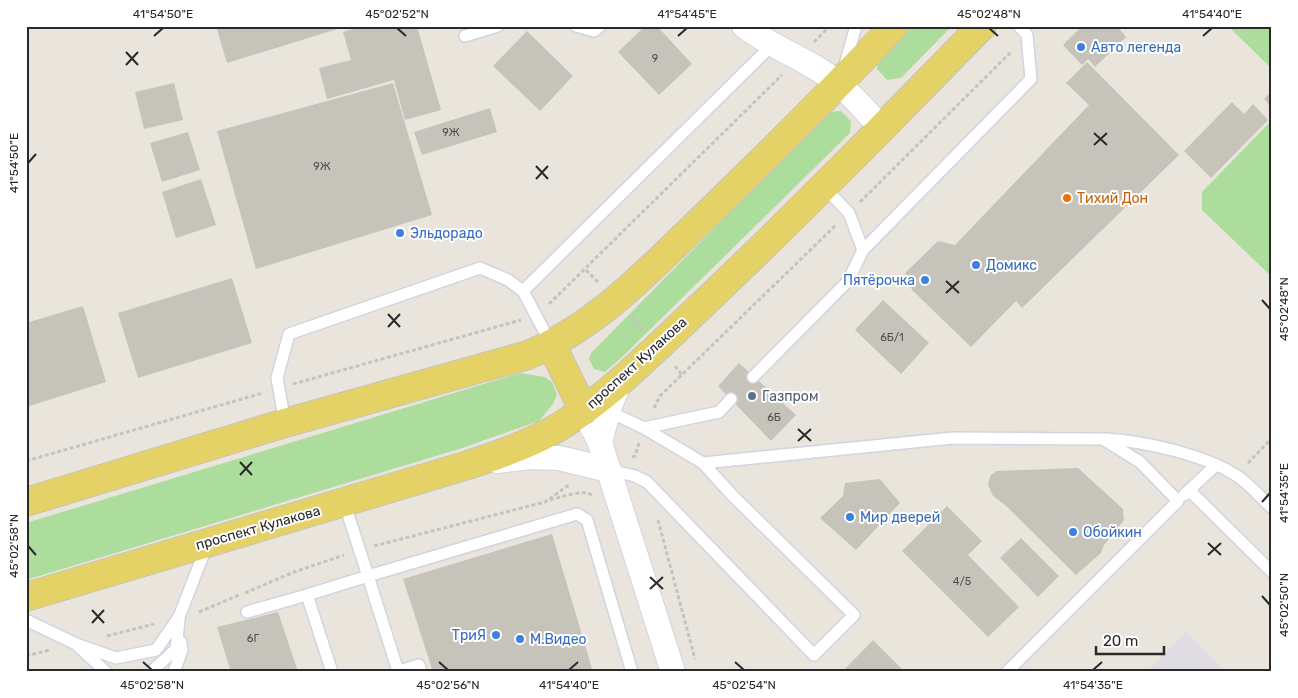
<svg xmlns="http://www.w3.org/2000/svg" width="1298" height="698" font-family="Rubik,sans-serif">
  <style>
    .industrial { fill: #dfdce3 }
    .green { fill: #addd9d }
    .building { fill: #c6c3bb }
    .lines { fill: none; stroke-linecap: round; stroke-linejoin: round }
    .service-casing { stroke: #d2d3e1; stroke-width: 14 }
    .minor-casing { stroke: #d2d3e1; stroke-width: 26 }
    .primary-casing { stroke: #c3c3c3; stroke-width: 30 }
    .path { stroke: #c3c3c3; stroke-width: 3; stroke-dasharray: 4 2.5; stroke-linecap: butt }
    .service { stroke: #fff; stroke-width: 11 }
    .minor { stroke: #fff; stroke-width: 24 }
    .primary { stroke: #e5d267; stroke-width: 28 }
    .ticks { fill: none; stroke: #292929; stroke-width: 2 }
    .shop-dot { fill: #3f7fe0; stroke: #fff; stroke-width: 2 }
    .food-dot { fill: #e8710a; stroke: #fff; stroke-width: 2 }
    .service-dot { fill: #5c6f8a; stroke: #fff; stroke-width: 2 }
    .labels { text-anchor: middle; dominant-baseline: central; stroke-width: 4; stroke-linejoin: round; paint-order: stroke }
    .number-label { font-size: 11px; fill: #50504e }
    .shop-label { font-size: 14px; fill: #366cbe; stroke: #fff; text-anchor: start }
    .food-label { font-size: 14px; fill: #c56008; stroke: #fff; text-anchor: start }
    .street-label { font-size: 14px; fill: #292929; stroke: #fff }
    .service-label { font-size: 14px; fill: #4e5e75; stroke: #fff; text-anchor: start }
    .neatline { fill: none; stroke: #292929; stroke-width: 2 }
    .ticks-label { font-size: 12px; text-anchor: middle; fill: #292929 }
  </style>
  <rect width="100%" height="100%" fill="#eae5dc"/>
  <polygon class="industrial" points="1186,632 1225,672 1147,672"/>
  <g class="green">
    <polygon points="907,26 952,26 901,78 887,80 877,69 878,55"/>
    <polygon points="1228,26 1272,26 1272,69"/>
    <polygon points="841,111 851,121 850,133 620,359 605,372 594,369 589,359 591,353 829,112"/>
    <polygon points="1272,120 1272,277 1202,210 1202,192"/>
    <polygon points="520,373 545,377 552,382 557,395 553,404 539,421 459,449 26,580 26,523"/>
  </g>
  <g class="building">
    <polygon points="216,26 344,26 344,27 227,63"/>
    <polygon points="362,26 417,26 441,110 405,120 394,80 327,99 319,68 351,60 343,32"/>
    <polygon points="645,26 657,26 692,64 659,95 618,52"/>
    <polygon points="1082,26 1117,26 1126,37 1095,67 1088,59 1082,65 1063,45"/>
    <polygon points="527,31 573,76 540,111 493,66"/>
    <polygon points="1087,62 1179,155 1022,308 1016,301 971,347 912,290 905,273 938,241 955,245 1089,105 1066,83"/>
    <polygon points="174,83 183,120 144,129 135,92"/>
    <polygon points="393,83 432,215 256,269 217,131"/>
    <polygon points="1272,91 1272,108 1264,99"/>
    <polygon points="1232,102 1244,114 1253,104 1268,120 1211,178 1184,151"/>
    <polygon points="490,108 497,132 422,155 414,132"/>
    <polygon points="188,132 200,170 162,182 150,143"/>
    <polygon points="201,179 216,225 176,238 162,192"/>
    <polygon points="232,278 252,343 138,378 118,313"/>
    <polygon points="883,300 929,343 901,374 855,330"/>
    <polygon points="83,306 106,382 26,407 26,323"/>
    <polygon points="739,363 796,415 771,441 718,386"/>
    <polygon points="1078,468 1123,509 1124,520 1104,545 1101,553 1076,575 1005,505 993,496 988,485 990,476 996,471"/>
    <polygon points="880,479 900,503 856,550 820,518 843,496 845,483"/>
    <polygon points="947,506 982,541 968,555 1019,607 988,637 902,551"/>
    <polygon points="552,534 593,672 433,672 403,579"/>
    <polygon points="1021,538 1059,576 1038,597 1000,558"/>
    <polygon points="278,612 298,672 231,672 217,627"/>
    <polygon points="873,640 905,672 842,672"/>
  </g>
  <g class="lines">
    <defs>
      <g id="service">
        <polyline points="576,26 594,31 600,26"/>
        <polyline points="465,36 498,26"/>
        <polyline points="844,68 856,26"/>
        <polyline points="863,250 1031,79 1027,35 1019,26"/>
        <polyline points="523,291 772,45"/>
        <polyline points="753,377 848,281 863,250 849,213 823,186"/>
        <polyline points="608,411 644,428 703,463 732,495 854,615 814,655 647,482 635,476 609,470"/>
        <polyline points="285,423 277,378 289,334 480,268 508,280 523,291 551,344"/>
        <polyline points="644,428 719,412 731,399"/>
        <path d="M1105,439c38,2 96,15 129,35 14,8 26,23 38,34"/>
        <polyline points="703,463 953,438 1103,439 1140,462 1178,501 1007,672"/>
        <polyline points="1189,490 1272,572"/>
        <polyline points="1184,495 1216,465"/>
        <polyline points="344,502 368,576 577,514 587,520 632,672"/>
        <polyline points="247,612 307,595"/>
        <polyline points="26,620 76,644 116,658 156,650 179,617 207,545"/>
        <polyline points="79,647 106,672"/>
        <polyline points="151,672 176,649 179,620"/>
        <polyline points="174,672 182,650 181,642"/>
        <polyline points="332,672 307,595 368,576 398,671"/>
        <polyline points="396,672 419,665 421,672"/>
      </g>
      <g id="minor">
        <path d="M744,26c30,23 66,34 95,58 15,13 29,30 43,44"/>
        <polyline points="584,411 600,443 673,672"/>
        <polyline points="600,443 608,411 620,381"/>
        <polyline points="497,461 530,457 559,458 609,470"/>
      </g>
      <g id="primary">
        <polyline points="551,344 584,411"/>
        <path d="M26,502l259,-79 243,-68c69,-29 120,-84 173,-135 66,-63 130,-128 193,-194"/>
        <path d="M26,597l442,-132c33,-11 65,-22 94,-40 51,-32 94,-77 138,-118 96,-91 189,-186 282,-281"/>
      </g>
    </defs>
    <use href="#service" class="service-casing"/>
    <use href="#minor" class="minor-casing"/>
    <use href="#primary" class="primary-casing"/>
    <g class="path">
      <polyline points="814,42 830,26"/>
      <polyline points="860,202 1012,51"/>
      <polyline points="586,270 598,282"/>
      <polyline points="549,304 782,75"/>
      <polyline points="632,317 643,329"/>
      <polyline points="675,366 682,375"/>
      <polyline points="293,384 521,320"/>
      <polyline points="654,408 660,396 836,225"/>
      <polyline points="632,457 635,456 639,443"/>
      <polyline points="26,461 263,393"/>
      <polyline points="1248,463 1272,438"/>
      <path d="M550,500c12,-3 31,-11 42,-5"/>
      <polyline points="658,520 695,659"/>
      <polyline points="374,546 545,502 569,485"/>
      <polyline points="245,593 294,572 344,555"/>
      <polyline points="199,612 239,595"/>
      <polyline points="107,636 154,624"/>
      <polyline points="26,656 50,650"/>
    </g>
    <use href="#service" class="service"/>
    <use href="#minor" class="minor"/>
    <use href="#primary" class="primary"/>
  </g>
  <path class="ticks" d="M397,28l9,8M989,28l9,8M154,36l9,-8M678,36l9,-8M1203,36l9,-8M126,52l12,13M126,65l12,-13M1094,133l13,12M1094,145l13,-12M28,163l8,-9M536,166l12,13M536,179l12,-13M946,281l13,12M946,293l13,-12M1262,300l8,9M388,314l12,13M388,327l12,-13M798,429l13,12M798,441l13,-12M240,462l12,13M240,475l12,-13M1262,502l8,-9M1208,543l13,12M28,546l8,9M1208,555l13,-12M650,577l13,12M650,589l13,-12M1262,596l8,9M92,610l12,13M92,623l12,-13M143,662l9,8M439,662l9,8M735,662l9,8M569,670l9,-8M1093,670l9,-8"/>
  <g class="shop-dot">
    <circle cx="1081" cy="47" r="5"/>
    <circle cx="400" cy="233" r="5"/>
    <circle cx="976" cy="265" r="5"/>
    <circle cx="925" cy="280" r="5"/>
    <circle cx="850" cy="517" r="5"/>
    <circle cx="1073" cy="532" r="5"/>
    <circle cx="496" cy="635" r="5"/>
    <circle cx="520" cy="639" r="5"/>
  </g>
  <circle class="food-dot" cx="1067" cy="198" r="5"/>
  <circle class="service-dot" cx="752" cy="396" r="5"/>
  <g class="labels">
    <g class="number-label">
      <text x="655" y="58">9</text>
      <text x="451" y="132">9Ж</text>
      <text x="322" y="166">9Ж</text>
      <text x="892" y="337">6Б/1</text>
      <text x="774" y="417">6Б</text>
      <text x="962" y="581">4/5</text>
      <text x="253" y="638">6Г</text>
    </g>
    <g class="shop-label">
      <text x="1091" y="47">Авто легенда</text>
      <text x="410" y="233">Эльдорадо</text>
      <text x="986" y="265">Домикс</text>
      <text x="915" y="280" text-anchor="end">Пятёрочка</text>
      <text x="860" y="517">Мир дверей</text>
      <text x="1083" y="532">Обойкин</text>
      <text x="486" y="635" text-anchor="end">ТриЯ</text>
      <text x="530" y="639">М.Видео</text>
    </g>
    <g class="food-label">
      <text x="1077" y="198">Тихий Дон</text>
    </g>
    <g class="street-label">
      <text transform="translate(637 363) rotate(-42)">проспект Кулакова</text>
      <text transform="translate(258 528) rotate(-16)">проспект Кулакова</text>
    </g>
    <g class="service-label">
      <text x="762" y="396">Газпром</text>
    </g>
  </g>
  <rect width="1298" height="698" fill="none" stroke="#ffffff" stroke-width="55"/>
  <path d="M1096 646v8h68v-8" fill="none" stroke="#292929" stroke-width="2.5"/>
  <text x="1103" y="646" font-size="15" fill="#292929" stroke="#ffffff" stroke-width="4" paint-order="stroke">20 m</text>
  <rect x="28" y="28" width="1242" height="642" class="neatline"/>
  <g class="ticks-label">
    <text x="163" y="18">41°54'50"E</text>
    <text x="397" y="18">45°02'52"N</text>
    <text x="687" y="18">41°54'45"E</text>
    <text x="989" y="18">45°02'48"N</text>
    <text x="1212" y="18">41°54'40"E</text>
    <text transform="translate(14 163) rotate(-90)" y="4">41°54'50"E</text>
    <text transform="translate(1284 309) rotate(-90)" y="4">45°02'48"N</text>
    <text transform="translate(1284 493) rotate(-90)" y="4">41°54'35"E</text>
    <text transform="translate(14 546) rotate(-90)" y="4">45°02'58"N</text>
    <text transform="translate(1284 605) rotate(-90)" y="4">45°02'50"N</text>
    <text x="152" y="689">45°02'58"N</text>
    <text x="448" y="689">45°02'56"N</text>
    <text x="569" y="689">41°54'40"E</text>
    <text x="744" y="689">45°02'54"N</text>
    <text x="1093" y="689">41°54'35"E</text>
  </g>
</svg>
